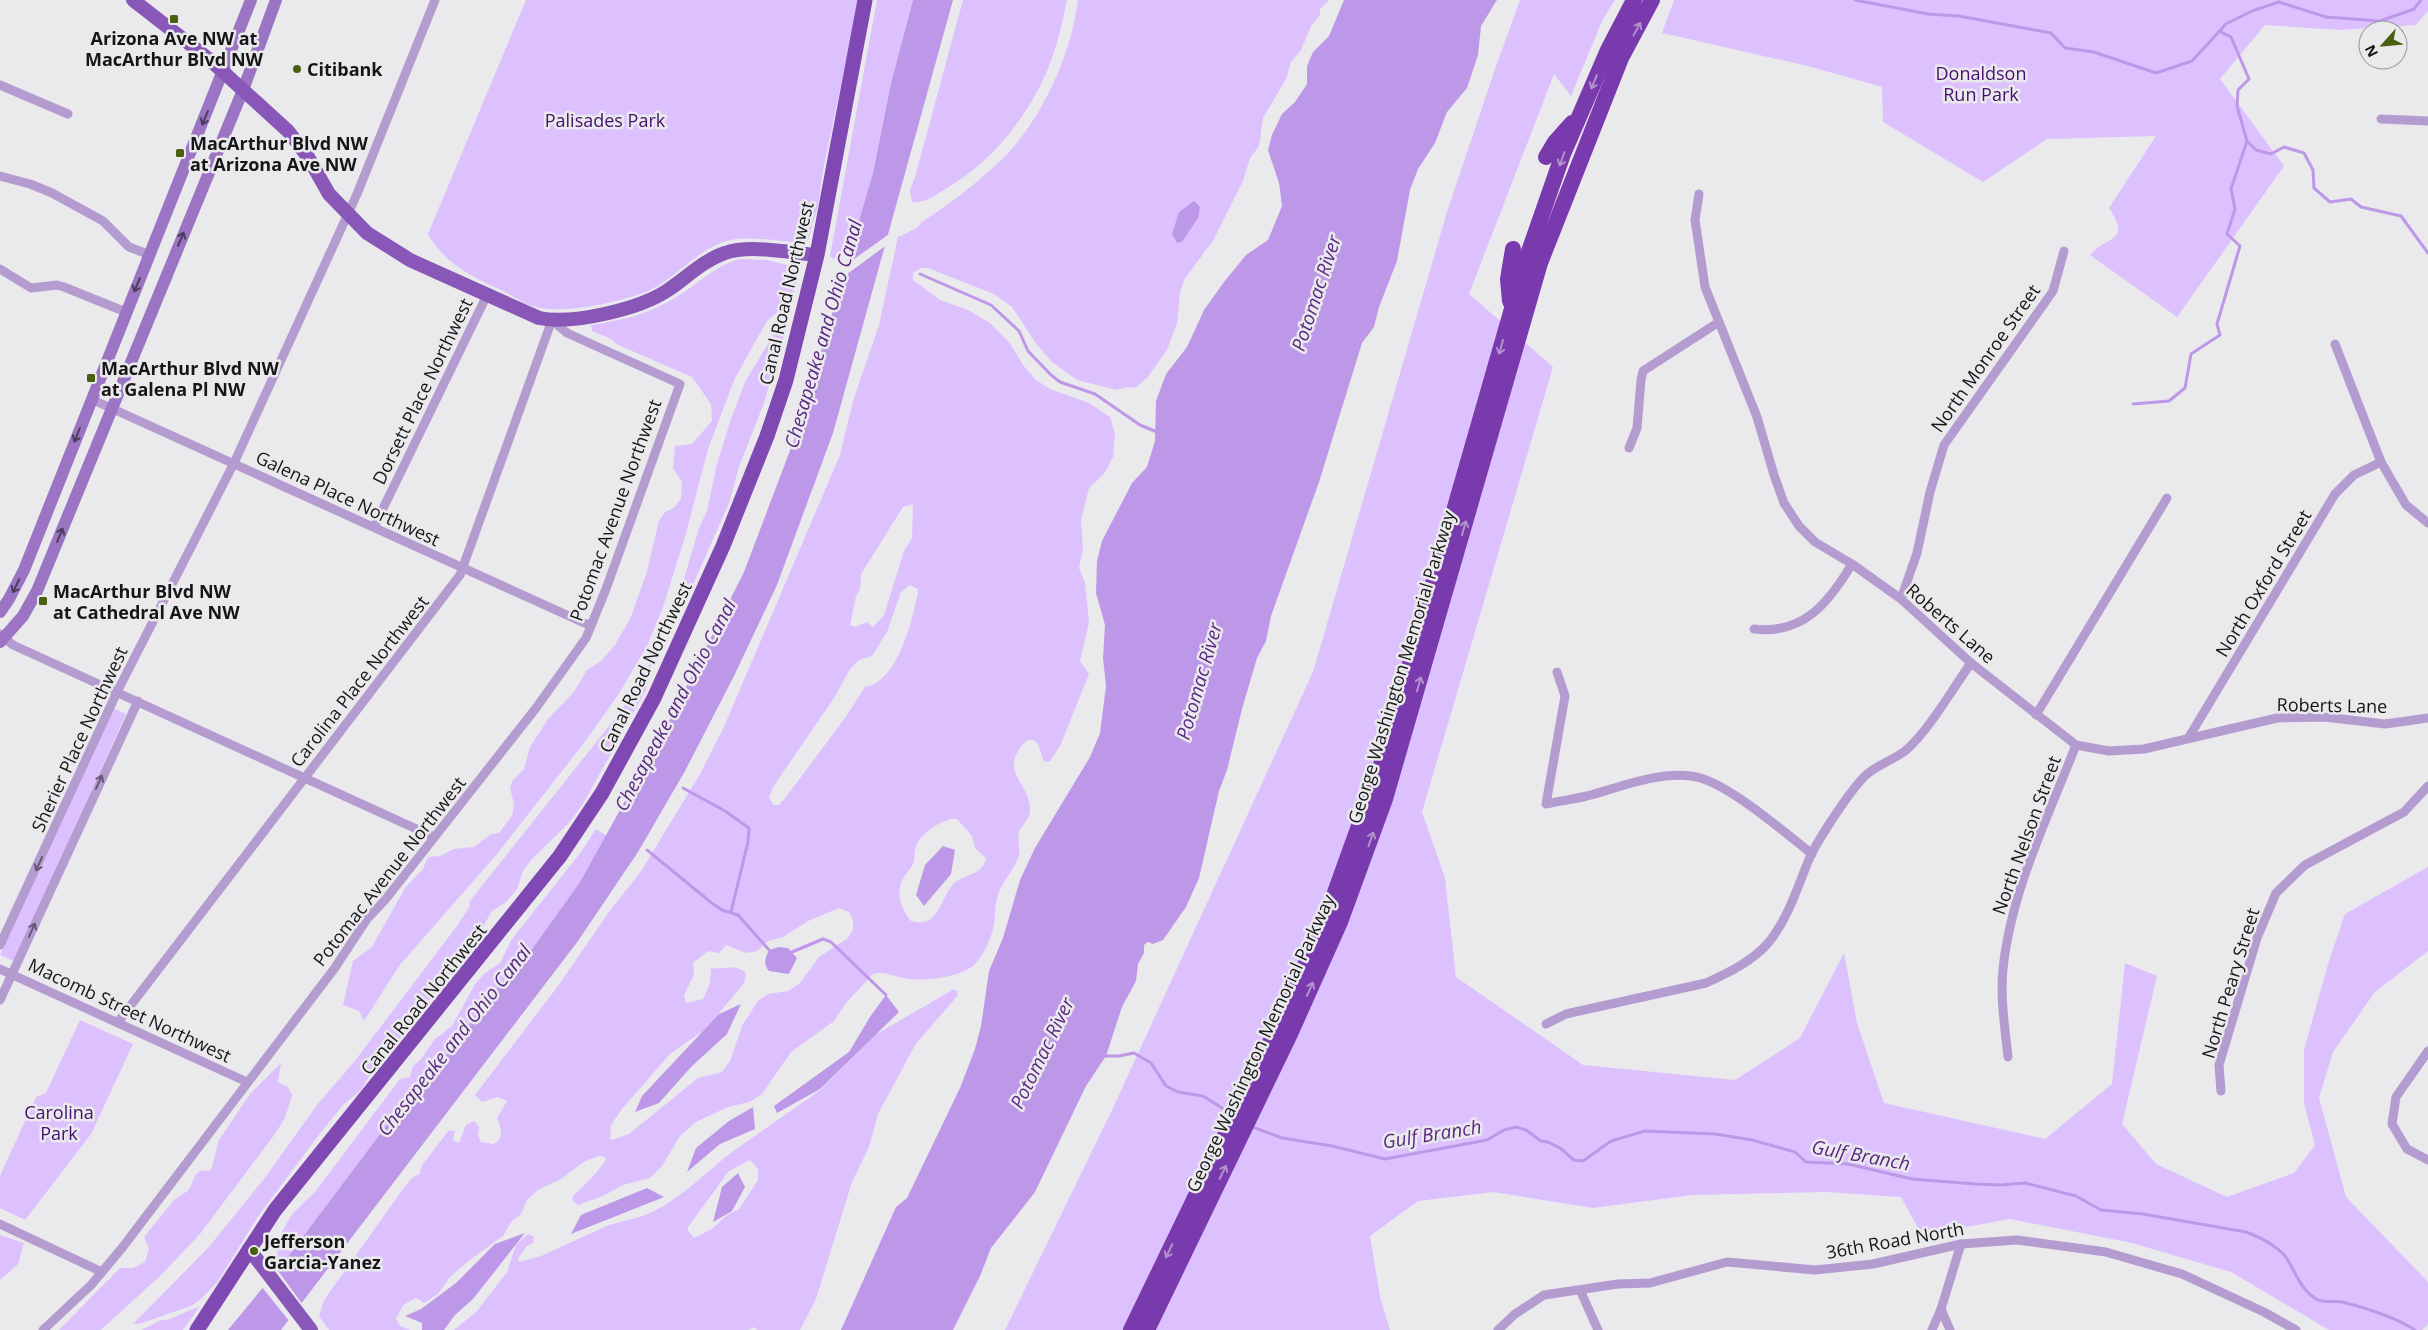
<svg xmlns="http://www.w3.org/2000/svg" width="2428" height="1330" font-family="'Open Sans',sans-serif">
  <style>
    .green { fill: #ddc1ff; fill-rule: evenodd }
    .water { fill: #be98e8 }
    .pier { fill: #eae9ec }
    .lines { fill: none; stroke-linecap: round; stroke-linejoin: round }
    .stream { stroke: #be98e8; stroke-width: 3 }
    .minor { stroke: #b49cd1; stroke-width: 9 }
    .secondary { stroke: #9b75c3; stroke-width: 12 }
    .primary { stroke: #8857b8; stroke-width: 14 }
    .trunk { stroke: #8048b2; stroke-width: 15 }
    .motorway { stroke: #783aad; stroke-width: 16 }
    .oneway { stroke: #b192cc }
    .oneway2 { stroke: #4b3b5c }
    .oneway3 { stroke: #655874 }
    .poi-dot { fill: #49610e; stroke: #eae9ec; stroke-width: 2 }
    .labels { text-anchor: middle; dominant-baseline: central; stroke-width: 5; stroke-linejoin: round; paint-order: stroke }
    .poi-label { font-size: 18px; font-weight: bold; fill: #161517; stroke: #eae9ec; text-anchor: start }
    .park-label { font-size: 18px; fill: #460f6e; stroke: #eae9ec }
    .street-label { font-size: 18px; fill: #161517; stroke: #eae9ec }
    .water-label { font-size: 19px; font-style: italic; fill: #5a2884; stroke: #eae9ec }
  </style>
  <rect width="100%" height="100%" fill="#eae9ec"/>
  <g class="green">
    <path d="M526,0h333l-36,170 -5,35 -10,36 -9,2c-18,-2 -51,-7 -68,-3 -30,6 -51,34 -77,48 -25,13 -91,27 -118,19 -11,-2 -21,-10 -31,-15 -30,-14 -60,-27 -77,-58z"/>
    <polygon points="877,0 913,0 891,83 873,173 854,241 847,251 833,259 830,256"/>
    <path d="M963,0h104c-4,18 -7,35 -13,52 -17,53 -58,108 -107,136 -10,6 -22,16 -35,14l-2,-12 5,-13z"/>
    <path d="M1078,0h251l-9,9v6l-9,11 -10,24 -10,12 -5,17 -23,39 -4,28 -9,12 -7,23 -29,58 -30,41 -4,13 -3,30 -10,27 -20,28 -12,10 -8,-1 -10,3 -40,-10 -25,-18 -15,-17 -25,-38 -18,-13 -66,-26h-7l-8,5v7l27,20 28,10 22,13 19,19 14,23 13,15 14,9 39,14 21,14 5,17 -2,23 -9,17 -15,14 -8,32 2,29 -4,19 6,15 4,40 -9,38 9,13 -29,72 -10,15 -6,1 -6,-18 -4,-4h-7c-32,32 5,42 3,72 -1,7 -8,13 -11,20 -2,7 1,15 0,23 -4,15 -17,26 -21,40 -4,11 -2,23 -5,34 -2,10 -12,31 -20,37 -17,12 -50,16 -70,12 -10,-2 -20,-7 -30,-4l-27,29 -12,18 -43,31 -29,42 -13,8 -21,5 -32,15 -16,14 -18,30 -12,12 -27,7 -20,11 -25,9 -6,-5 1,-4 23,-23 10,-13 -1,-3 -6,-1 -14,5 -24,18 -23,11 -11,10 -6,14 -10,8 -8,14 -32,23 -21,18 -12,17 -14,9 -8,-5 -13,7 -7,14 4,7 10,4h-81l-10,-14 5,-16 79,-111 8,-10 8,-5 4,-10 26,-34 6,1 -2,9 6,3 7,-18 8,-4 5,6 -1,9 3,6 12,2c12,-5 8,-16 4,-26l10,-17 -9,-4 -16,5 -7,-7 83,-109 53,-77 29,-36 60,-99 23,-45 117,-274 13,-54 26,-76 19,-88 19,-9 5,-6c31,-20 62,-44 87,-70 35,-38 63,-101 69,-152zM913,504l-1,34 -8,13 -20,64 -11,12 -6,-5 -12,5 -5,-2 6,-29 4,-7 1,-15 42,-67zM910,585l8,4v3c-6,29 -20,90 -53,95l-20,31 -59,79 -7,8h-6l-4,-8 4,-10 61,-89 16,-29 9,-9 13,-4 15,-24 14,-40zM951,819h6l15,17 3,12 11,10c-3,16 -18,16 -29,23 -17,11 -15,49 -46,40 -10,-11 -16,-31 -7,-44 3,-5 7,-8 9,-13 2,-6 1,-14 4,-20 7,-13 21,-21 34,-25zM839,908l10,4 4,8v10l-5,8 -29,19 -19,26 -12,8 -20,3 -10,7 -15,23 -13,37 -8,11 -24,6 -69,56 -18,6 -1,-2 1,-13 11,-16 48,-55 37,-26 37,-45 2,-9c-9,-11 -22,-4 -35,-6l-1,15 -7,16 -17,4 -2,-8 10,-20 -1,-12 15,-12 11,2 7,-8 20,8 11,-2 11,-10 15,-4 25,-16z"/>
    <polygon points="1520,0 1615,0 1602,21 1571,96 1554,74 1469,294 1553,367 1422,812 1445,878 1456,977 1583,1065 1735,1080 1800,1038 1844,953 1857,1023 1884,1103 2045,1139 2112,1084 2125,963 2157,976 2122,1124 2156,1164 2227,1197 2294,1173 2315,1145 2304,1103 2304,1050 2328,964 2345,914 2428,867 2428,951 2375,992 2333,1052 2319,1098 2346,1197 2428,1282 2428,1324 2422,1330 2329,1330 2231,1272 2132,1243 2010,1219 1922,1235 1901,1197 1826,1192 1692,1195 1593,1208 1493,1192 1418,1201 1370,1236 1380,1297 1390,1330 1005,1330 1113,1108 1313,672 1447,212 1494,72"/>
    <path d="M1674,0h754v11l-12,14 -76,5 -75,-5 -45,54 64,87 -107,151 -87,-62c17,-20 42,-12 19,-47l47,-72 -109,3 -64,43 -100,-60 -1,-35 -74,-21 -146,-33z"/>
    <path d="M739,259l28,1 28,7 4,8 -9,27 -23,19 -32,57 -27,71 -23,88 -22,70 -16,39 -29,49 -34,48 -87,111 -98,112 -35,55 -5,-10 -16,-6 10,-44 19,-14 33,-59 18,-19 5,-12 12,-1 14,-7 20,-2 17,-13 8,-1 13,-17 2,-11 -4,-18 3,-7 11,-11 6,-22 18,-28 26,-27 13,-22 14,-9 14,-16 15,-26 16,-44 13,-54 6,-9 10,-5 6,-9 1,-16 -9,-14 2,-22 17,-2 20,-23 -1,-17 -19,-27 -76,-33 -3,-4 -21,-9 -1,-6c37,-6 60,-11 93,-33 18,-12 34,-27 55,-33z"/>
    <polygon points="789,318 764,403 740,464 729,503 687,598 682,607 678,607 678,599 699,528 707,511 717,464 731,419 745,382 781,322"/>
    <polygon points="652,660 646,690 583,804 568,824 531,860 523,871 517,889 507,901 492,911 474,942 396,1044 382,1055 361,1090 343,1105 318,1136 259,1215 218,1281 200,1300 191,1306 139,1324 133,1324 208,1248 264,1179 317,1105 354,1062 457,926 470,906 469,902 621,711"/>
    <polygon points="113,708 126,714 14,961 0,955"/>
    <polygon points="596,829 607,836 580,882 530,952 496,989 429,1078 405,1101 283,1263 278,1261 277,1251 280,1235 292,1214 315,1192 400,1079 410,1077 413,1066 421,1059 435,1039 452,1026 475,984 485,973 500,963 512,939 581,852"/>
    <path d="M954,989l3,2 1,4 -43,50 -37,69 -9,33 -17,35 -36,117 -16,31h-43l-3,-3 -6,3h-294l23,-19 30,-39 9,-27 12,-11 6,3 -1,6 -6,3 -9,13 1,3 22,-6 68,-31 34,-9 21,-10 25,-18 40,-34 90,-63 56,-56zM750,1160l8,9v11l-19,29 -12,6 -15,14 -18,9 -6,-7v-4l41,-56z"/>
    <polygon points="80,1020 133,1044 91,1134 25,1220 0,1208 0,1176 36,1097 46,1093"/>
    <polygon points="281,1063 278,1082 288,1087 292,1095 285,1118 275,1134 200,1234 161,1275 101,1330 59,1330 120,1268 133,1268 145,1262 149,1248 144,1237 174,1200 189,1190 196,1174 200,1171 211,1170 219,1140 250,1094"/>
    <polygon points="0,1235 24,1243 18,1264 0,1280"/>
    <polygon points="200,1306 183,1330 142,1330 161,1320 167,1320"/>
  </g>
  <g class="water">
    <polygon points="913,0 953,0 833,433 777,585 734,676 685,771 638,852 578,941 281,1330 228,1330 283,1263 405,1101 429,1078 496,989 530,952 580,882 664,731 744,572 794,440 813,379 873,173 891,83"/>
    <polygon points="1344,0 1497,0 1481,26 1478,55 1467,88 1447,112 1435,143 1418,169 1410,190 1397,261 1379,307 1374,327 1362,343 1319,482 1271,616 1266,641 1257,658 1242,709 1227,770 1219,791 1199,878 1186,907 1163,940 1153,944 1148,942 1144,945 1144,953 1138,964 1136,981 1122,1007 1106,1056 1086,1086 1035,1192 991,1248 980,1276 953,1330 841,1330 896,1207 907,1198 960,1088 975,1049 981,1026 989,971 1003,938 1020,880 1035,848 1090,757 1100,733 1106,686 1103,658 1105,625 1096,593 1097,561 1102,541 1132,483 1147,467 1155,441 1156,401 1166,374 1187,347 1204,310 1224,282 1246,255 1268,240 1282,206 1279,183 1268,150 1272,135 1282,114 1295,102 1307,84 1307,66 1313,52 1329,36"/>
    <polygon points="1194,201 1200,207 1198,218 1182,242 1177,243 1172,234 1179,212"/>
    <polygon points="943,846 955,850 951,874 924,906 916,895 925,865"/>
    <path d="M779,947l9,1 9,10 -8,16 -20,-3c-6,-7 -4,-13 0,-21z"/>
    <polygon points="886,995 899,1012 820,1089 777,1113 774,1106 849,1052 870,1017"/>
    <polygon points="741,1004 727,1034 691,1067 659,1103 635,1112 642,1096 719,1014"/>
    <polygon points="753,1107 755,1129 720,1144 687,1172 696,1148 729,1121"/>
    <polygon points="738,1173 745,1187 732,1211 713,1222 722,1187"/>
    <polygon points="647,1188 664,1197 571,1234 581,1215"/>
    <polygon points="525,1233 473,1299 455,1315 444,1330 422,1330 422,1323 405,1316 421,1309 456,1283 495,1244"/>
  </g>
  <g class="pier">
    <polygon points="892,232 888,244 839,280 843,267"/>
    <polygon points="276,1268 303,1305 290,1322 261,1286"/>
  </g>
  <g class="lines">
    <g class="stream">
      <polyline points="1855,0 1928,14 1959,16 2051,33 2065,48 2094,52 2156,73 2192,61 2226,24 2252,11 2279,2 2326,17 2380,21 2414,9 2421,0"/>
      <polyline points="2247,141 2256,150 2271,154 2284,147 2304,153 2313,170 2314,188 2330,202 2351,199 2361,207 2401,216 2428,253"/>
      <polyline points="920,274 991,305 1019,331 1028,351 1051,375 1060,382 1095,394 1140,425 1157,432"/>
      <polyline points="2133,404 2169,401 2185,388 2191,354 2220,335 2217,324 2240,246 2227,234 2235,209 2231,189 2247,141 2237,106 2238,90 2249,79 2231,37 2219,31"/>
      <polyline points="683,788 725,811 749,828 748,842 731,912"/>
      <polyline points="647,850 713,904 722,910 738,915 769,950"/>
      <polyline points="792,952 823,939 831,942 886,995"/>
      <polyline points="1101,1056 1119,1056 1134,1053 1151,1063 1166,1086 1178,1092 1203,1096 1230,1113"/>
      <path d="M1250,1126l32,12 50,8 53,13 102,-19 17,-10 12,-3 10,3 15,11 7,1 12,6 14,12 9,1 28,-20 34,-10 70,3 37,6 43,12 11,10 42,2 64,15 63,5 26,1 24,-2 51,13 25,14 42,4 103,18c13,5 29,12 39,24 11,15 14,32 31,43 9,5 17,1 26,3 24,6 53,15 73,28"/>
    </g>
    <g class="minor">
      <polyline points="0,85 68,114"/>
      <polyline points="2381,119 2428,121"/>
      <polyline points="0,176 30,184 52,193 103,221 129,247 150,255"/>
      <polyline points="1699,194 1695,220 1705,287 1757,417 1774,475 1784,503 1799,526 1815,542 1852,564 1901,599 1971,663 2076,745 2109,751 2144,749 2277,718 2324,717 2385,724 2428,718"/>
      <polyline points="0,269 31,288 57,285 64,287 126,312"/>
      <polyline points="2335,344 2381,462 2406,505 2428,523"/>
      <polyline points="91,399 591,626"/>
      <polyline points="1629,448 1637,428 1641,380 1643,371 1719,322"/>
      <polyline points="374,527 487,295"/>
      <polyline points="1901,599 1917,553 1930,492 1944,445 2053,291 2064,251"/>
      <path d="M1754,629c50,6 75,-27 98,-65"/>
      <polyline points="0,634 13,645 434,837"/>
      <path d="M1557,672l8,24 -19,108c14,-3 28,-5 41,-8 34,-9 69,-24 104,-20 33,3 94,57 121,78"/>
      <polyline points="2036,715 2167,498"/>
      <polyline points="2189,737 2335,494 2354,475 2381,462"/>
      <polyline points="0,945 117,692 234,463 357,194 435,0"/>
      <polyline points="0,969 247,1082"/>
      <polyline points="0,1000 138,701"/>
      <path d="M1546,1024l20,-10 140,-31c22,-10 47,-22 63,-41 20,-25 29,-57 41,-85 9,-19 41,-68 56,-82 11,-10 27,-15 39,-24 23,-19 48,-63 66,-88"/>
      <polyline points="2428,1051 2396,1097 2392,1124 2407,1149 2428,1160"/>
      <path d="M2008,1057c-3,-29 -8,-59 -5,-88 8,-78 45,-152 73,-224"/>
      <polyline points="2221,1091 2219,1065 2257,938 2276,893 2305,865 2404,812 2428,786"/>
      <polyline points="0,1224 102,1272"/>
      <polyline points="1580,1290 1598,1330"/>
      <polyline points="1941,1309 1950,1330"/>
      <polyline points="43,1330 91,1285 122,1248 334,969 367,919 385,900 536,708 586,638 606,589 680,384 567,333 552,320 460,575 118,1022"/>
      <polyline points="1498,1330 1515,1314 1544,1295 1618,1284 1650,1283 1727,1262 1815,1270 1873,1264 1961,1244 2017,1240 2106,1252 2182,1274 2264,1312 2296,1330"/>
      <polyline points="1932,1330 1941,1309 1961,1244"/>
    </g>
    <g class="secondary">
      <polyline points="0,612 9,599 24,570 251,0"/>
      <polyline points="0,642 23,616 37,591 243,90 276,0"/>
    </g>
    <g class="primary">
      <path d="M133,0l77,60 78,71 20,26 21,37 38,39 43,27 129,58c33,7 101,-9 129,-28 18,-12 36,-30 57,-37 25,-9 65,0 92,2"/>
      <polyline points="249,1249 311,1330"/>
    </g>
    <polyline class="trunk" points="197,1330 275,1210 560,856 602,793 654,698 723,546 767,436 786,380 817,255 865,0"/>
    <g class="motorway">
      <polyline points="1546,157 1555,142 1572,123"/>
      <polyline points="1510,301 1508,279 1513,249"/>
      <polyline points="1131,1330 1278,1026 1324,923 1381,765 1526,260 1563,154 1608,50 1634,0"/>
      <polyline points="1147,1330 1290,1034 1340,922 1385,799 1540,263 1621,58 1652,0"/>
    </g>
  </g>
  <defs><path id="oneway-shaft" d="M-6 0H5M1.5-3L5.5 0L1.5 3" fill="none" stroke-width="1.6" stroke-linecap="round" stroke-linejoin="round" transform="scale(1.25)"/></defs>
  <g class="oneway">
    <use href="#oneway-shaft" transform="translate(1637 29) rotate(-62)"/>
    <use href="#oneway-shaft" transform="translate(1594 82) rotate(113)"/>
    <use href="#oneway-shaft" transform="translate(1562 159) rotate(110)"/>
    <use href="#oneway-shaft" transform="translate(1501 347) rotate(106)"/>
    <use href="#oneway-shaft" transform="translate(1464 528) rotate(-74)"/>
    <use href="#oneway-shaft" transform="translate(1419 684) rotate(-74)"/>
    <use href="#oneway-shaft" transform="translate(1371 839) rotate(-70)"/>
    <use href="#oneway-shaft" transform="translate(1310 989) rotate(-66)"/>
    <use href="#oneway-shaft" transform="translate(1223 1172) rotate(-64)"/>
    <use href="#oneway-shaft" transform="translate(1169 1251) rotate(116)"/>
  </g>
  <g class="oneway2">
    <use href="#oneway-shaft" transform="translate(205 118) rotate(112)"/>
    <use href="#oneway-shaft" transform="translate(181 239) rotate(-67)"/>
    <use href="#oneway-shaft" transform="translate(137 285) rotate(113)"/>
    <use href="#oneway-shaft" transform="translate(77 435) rotate(112)"/>
    <use href="#oneway-shaft" transform="translate(60 535) rotate(-68)"/>
    <use href="#oneway-shaft" transform="translate(16 586) rotate(116)"/>
  </g>
  <g class="oneway3">
    <use href="#oneway-shaft" transform="translate(99 782) rotate(-66)"/>
    <use href="#oneway-shaft" transform="translate(39 864) rotate(114)"/>
    <use href="#oneway-shaft" transform="translate(32 930) rotate(-66)"/>
  </g>
  <g class="poi-dot">
    <rect x="169" y="14" width="10" height="10" rx="2.5"/>
    <circle cx="297" cy="69" r="5"/>
    <rect x="175" y="148" width="10" height="10" rx="2.5"/>
    <rect x="86" y="373" width="10" height="10" rx="2.5"/>
    <rect x="38" y="596" width="10" height="10" rx="2.5"/>
    <circle cx="254" cy="1251" r="5"/>
  </g>
  <g class="labels">
    <g class="poi-label">
      <text x="174" y="38" text-anchor="middle">Arizona Ave NW at<tspan x="174" dy="21">MacArthur Blvd NW</tspan></text>
      <text x="307" y="69">Citibank</text>
      <text x="190" y="143">MacArthur Blvd NW<tspan x="190" dy="21">at Arizona Ave NW</tspan></text>
      <text x="101" y="368">MacArthur Blvd NW<tspan x="101" dy="21">at Galena Pl NW</tspan></text>
      <text x="53" y="591">MacArthur Blvd NW<tspan x="53" dy="21">at Cathedral Ave NW</tspan></text>
      <text x="264" y="1241">Jefferson<tspan x="264" dy="21">Garcia-Yanez</tspan></text>
    </g>
    <g class="park-label">
      <text x="1981" y="73">Donaldson<tspan x="1981" dy="21">Run Park</tspan></text>
      <text x="605" y="120">Palisades Park</text>
      <text x="59" y="1112">Carolina<tspan x="59" dy="21">Park</tspan></text>
    </g>
    <g class="street-label">
      <text transform="translate(786 293) rotate(-77)">Canal Road Northwest</text>
      <text transform="translate(1985 358) rotate(-55)">North Monroe Street</text>
      <text transform="translate(422 391) rotate(-64)">Dorsett Place Northwest</text>
      <text transform="translate(348 498) rotate(25)">Galena Place Northwest</text>
      <text transform="translate(615 510) rotate(-70)">Potomac Avenue Northwest</text>
      <text transform="translate(2263 583) rotate(-59)">North Oxford Street</text>
      <text transform="translate(1951 623) rotate(41)">Roberts Lane</text>
      <text transform="translate(645 667) rotate(-64)">Canal Road Northwest</text>
      <text transform="translate(1401 667) rotate(-73)">George Washington Memorial Parkway</text>
      <text transform="translate(359 681) rotate(-52)">Carolina Place Northwest</text>
      <text transform="translate(2332 705) rotate(1)">Roberts Lane</text>
      <text transform="translate(79 739) rotate(-65)">Sherier Place Northwest</text>
      <text transform="translate(2026 835) rotate(-70)">North Nelson Street</text>
      <text transform="translate(389 871) rotate(-52)">Potomac Avenue Northwest</text>
      <text transform="translate(2230 983) rotate(-73)">North Peary Street</text>
      <text transform="translate(423 999) rotate(-51)">Canal Road Northwest</text>
      <text transform="translate(130 1010) rotate(25)">Macomb Street Northwest</text>
      <text transform="translate(1260 1043) rotate(-65)">George Washington Memorial Parkway</text>
      <text transform="translate(1895 1240) rotate(-10)">36th Road North</text>
    </g>
    <g class="water-label">
      <text transform="translate(1316 293) rotate(-72)">Potomac River</text>
      <text transform="translate(823 334) rotate(-74)">Chesapeake and Ohio Canal</text>
      <text transform="translate(1199 681) rotate(-74)">Potomac River</text>
      <text transform="translate(675 705) rotate(-62)">Chesapeake and Ohio Canal</text>
      <text transform="translate(454 1040) rotate(-52)">Chesapeake and Ohio Canal</text>
      <text transform="translate(1042 1053) rotate(-64)">Potomac River</text>
      <text transform="translate(1432 1134) rotate(-9)">Gulf Branch</text>
      <text transform="translate(1861 1155) rotate(10)">Gulf Branch</text>
    </g>
  </g>
  <g transform="translate(2383 45) rotate(243)"><circle r="24" fill="#eae9ec" stroke="#959497"/>
  <path d="M0-4L9 19L0 12L-9 19Z" fill="#49610e"/>
  <text y="-8" font-size="14" font-weight="bold" text-anchor="middle" fill="#161517">N</text>
  </g>
</svg>
